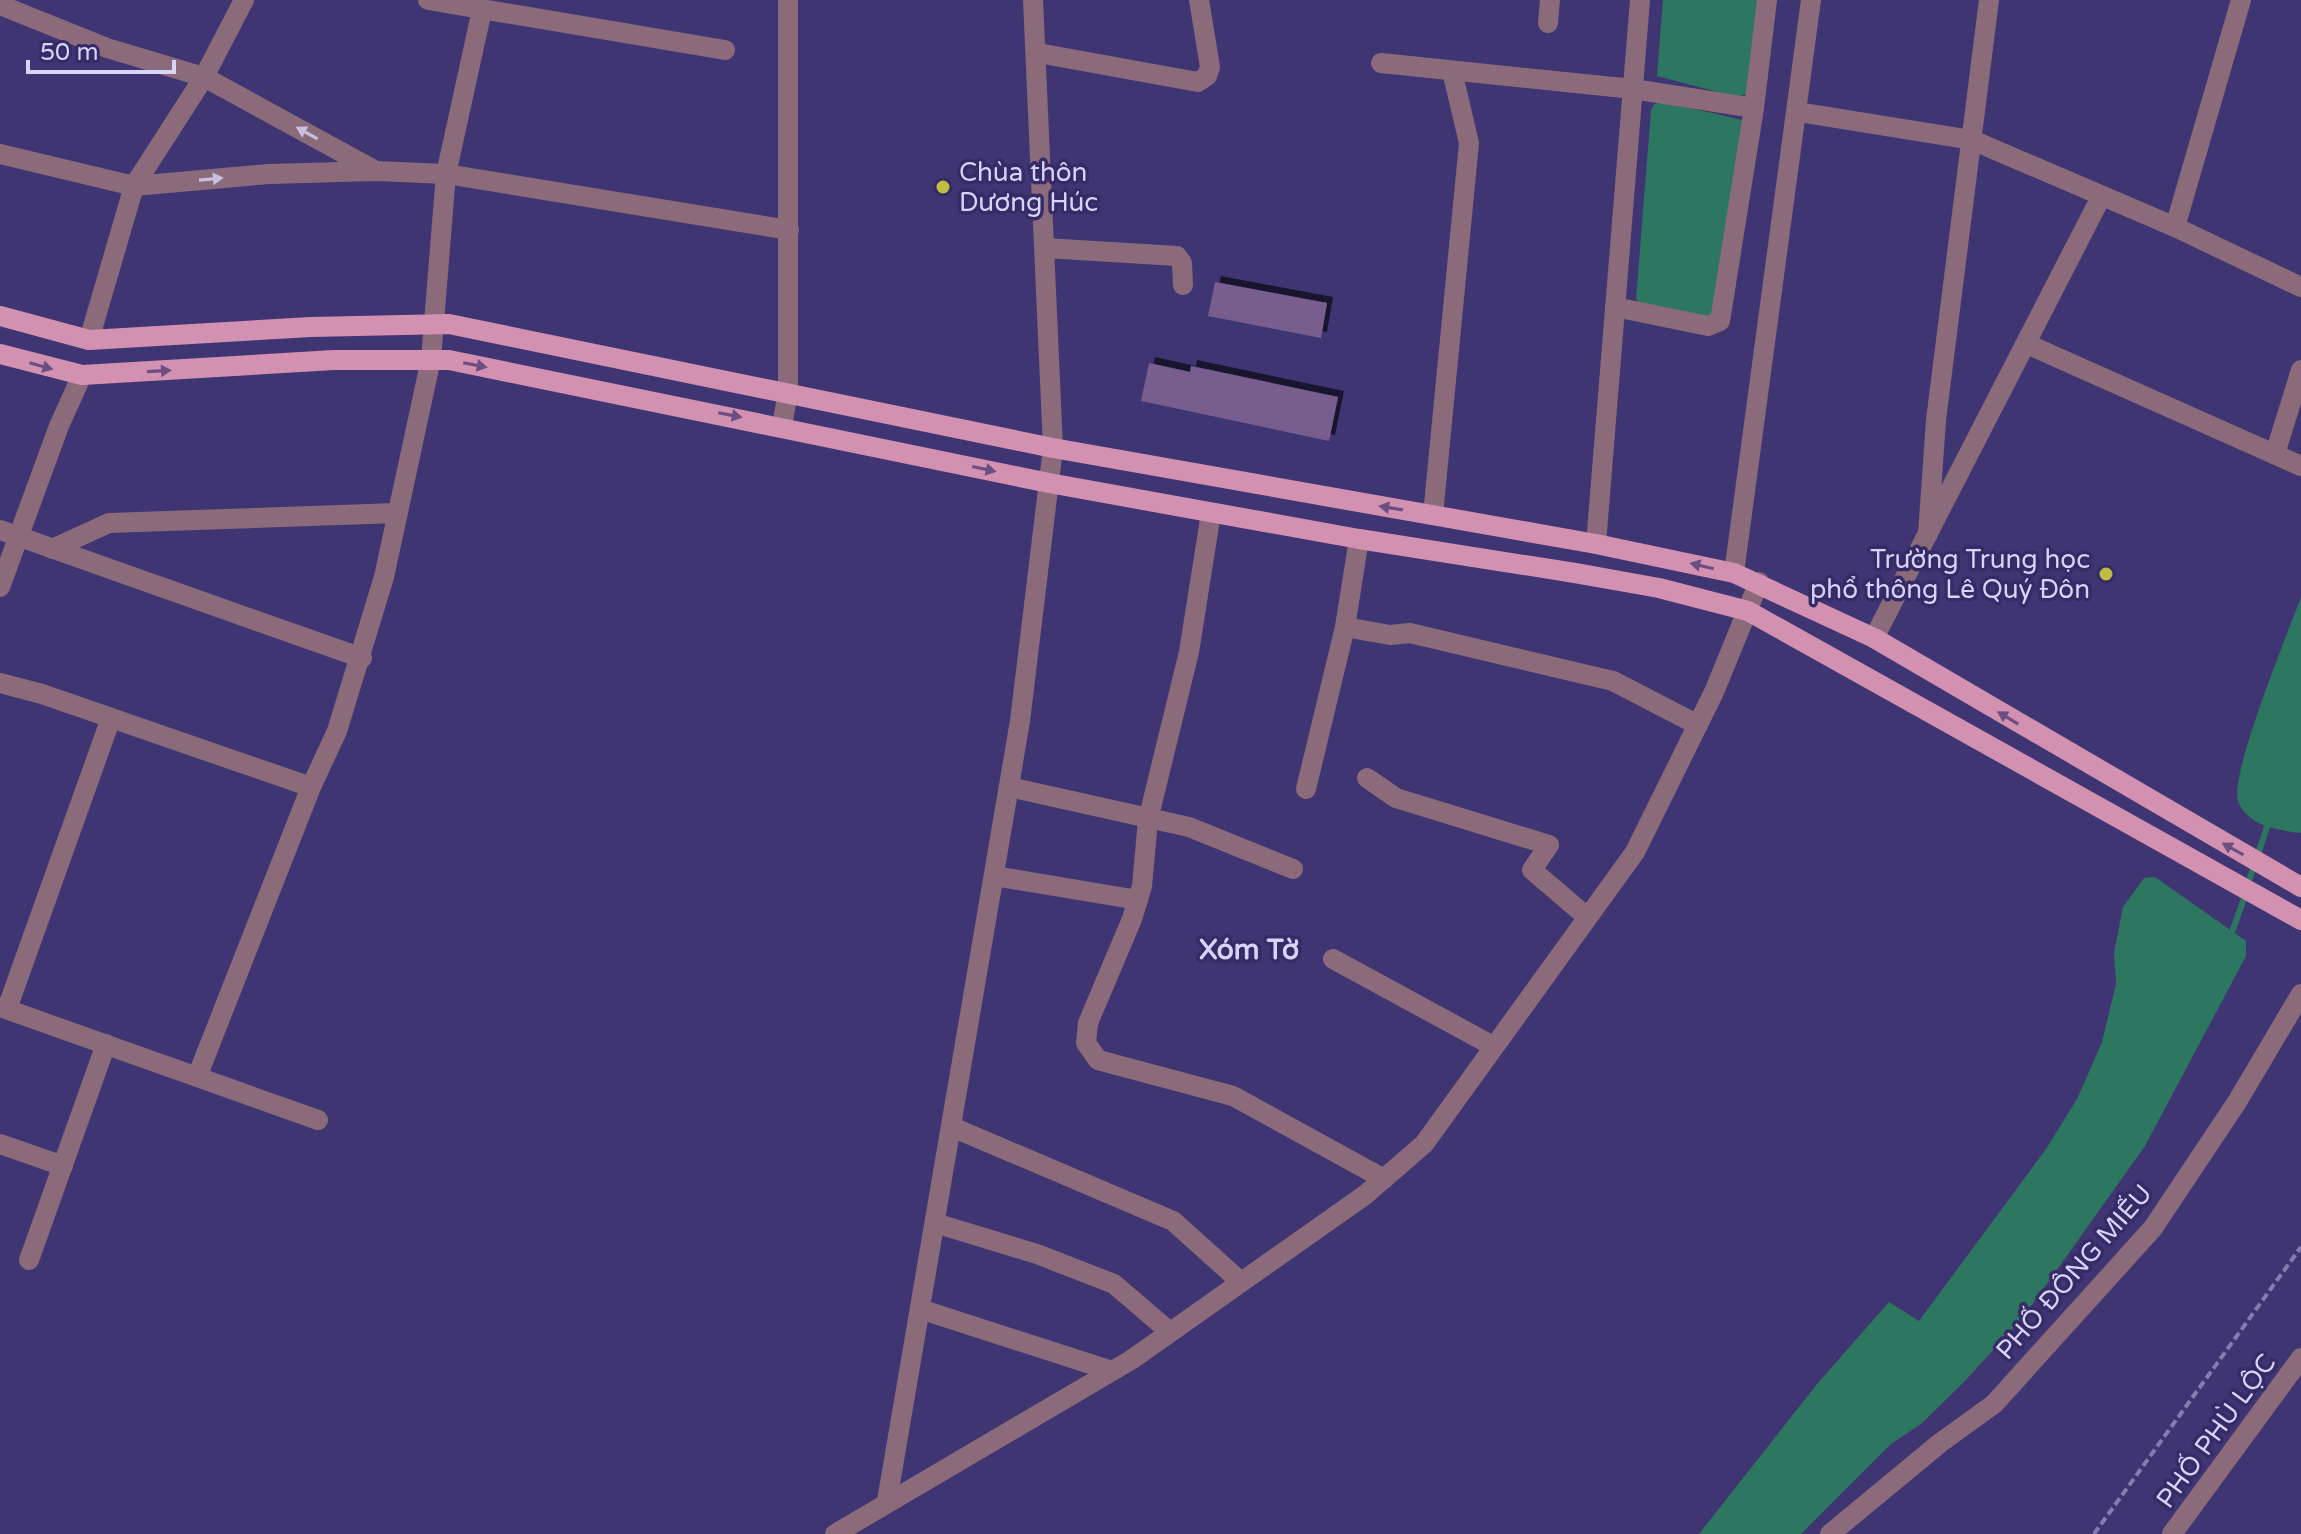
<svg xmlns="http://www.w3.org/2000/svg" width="2301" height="1534" font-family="'Varela Round',sans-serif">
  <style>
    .water { fill: #2d765f }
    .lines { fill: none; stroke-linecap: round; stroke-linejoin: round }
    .stream { stroke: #2d765f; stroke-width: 6 }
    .building { fill: #785d8f; filter: url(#shadow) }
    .path { stroke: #847db0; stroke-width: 4; stroke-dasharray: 8 4; stroke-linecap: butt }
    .minor { stroke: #8b6b7a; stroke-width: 20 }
    .major { stroke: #d291b1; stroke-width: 20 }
    .oneway { fill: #c8bfe0 }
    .oneway2 { fill: #6d4e81 }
    .poi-dot { fill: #bfbe41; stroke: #362a67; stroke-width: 3 }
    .labels { text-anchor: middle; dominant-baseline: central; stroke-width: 7; stroke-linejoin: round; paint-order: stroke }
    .poi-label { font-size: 26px; fill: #d7d4f9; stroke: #362a67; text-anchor: start }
    .street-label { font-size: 26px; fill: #d7d4f9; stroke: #362a67 }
    .neighbourhood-label { font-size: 28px; font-weight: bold; fill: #d7d4f9; stroke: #362a67 }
  </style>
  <defs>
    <filter id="shadow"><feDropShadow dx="6" dy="-6" stdDeviation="0" flood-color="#0009"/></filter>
  </defs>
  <rect width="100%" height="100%" fill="#403573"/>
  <g class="water">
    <polygon points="1663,0 1761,0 1747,94 1737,97 1657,76"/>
    <polygon points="1664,102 1742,120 1716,313 1706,317 1639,303 1636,299 1651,111 1654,104"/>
    <path d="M2301,597v235l-1,1c-22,-3 -53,-7 -62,-32 -9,-26 51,-171 63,-204z"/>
    <polygon points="2155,877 2246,941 2246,956 2145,1146 2024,1316 1964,1382 1921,1424 1891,1444 1801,1534 1699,1534 1817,1384 1889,1302 1919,1321 2046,1149 2077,1099 2102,1042 2116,984 2114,953 2123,907 2144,878"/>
  </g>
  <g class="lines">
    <g class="stream">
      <polyline points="2250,878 2269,821"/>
      <polyline points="2231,935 2243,901"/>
    </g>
  </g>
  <g class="building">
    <polygon points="1215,282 1327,303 1321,338 1208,316"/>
    <polygon points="1149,363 1190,372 1191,366 1338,397 1329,441 1141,401"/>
  </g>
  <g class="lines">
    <polyline class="path" points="2094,1534 2301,1247"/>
    <g class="minor">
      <polyline points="428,0 725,50"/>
      <polyline points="0,5 107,48 204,77 376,171"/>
      <polyline points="1548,23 1550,0"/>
      <polyline points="1038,53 1198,82 1207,76 1210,67 1199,0"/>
      <polyline points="1381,63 1633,89 1754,108"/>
      <polyline points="1798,112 1972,140 2175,227 2301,287"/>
      <polyline points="0,154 134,186 269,174 376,171 446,174 789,230"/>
      <polyline points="2175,227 2241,0"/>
      <polyline points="1045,248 1177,256 1182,263 1183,285"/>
      <polyline points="1615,307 1708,326 1720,321 1754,108 1767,0"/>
      <polyline points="89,340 134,186 204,77 244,0"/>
      <polyline points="2027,344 2301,466"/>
      <polyline points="782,426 788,392 788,0"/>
      <polyline points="2275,454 2301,370"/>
      <polyline points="1211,513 1189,652 1148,820 1142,886 1132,919 1088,1023 1086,1043 1098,1060 1233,1096 1384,1179"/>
      <polyline points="1433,515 1469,143 1452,71"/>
      <polyline points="0,530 362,658"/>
      <polyline points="1928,534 1936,420 1989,0"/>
      <polyline points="1596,544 1640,0"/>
      <polyline points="52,549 109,523 397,513"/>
      <polyline points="1734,573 1811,0"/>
      <polyline points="0,587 59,426 82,375"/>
      <polyline points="1345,627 1390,635 1410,633 1613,681 1698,725"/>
      <polyline points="1874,638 2101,197"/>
      <polyline points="0,683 42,694 311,787"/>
      <polyline points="1367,778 1396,798 1549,845 1532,870 1587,917"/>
      <polyline points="1009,787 1189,827 1293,869"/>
      <polyline points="1306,789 1345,627 1359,539"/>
      <polyline points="994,876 1138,900"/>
      <polyline points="1333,959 1493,1046"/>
      <polyline points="0,1007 318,1120"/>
      <polyline points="7,1009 111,718"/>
      <polyline points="197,1077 311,787 337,731 384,577 431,359 446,174 482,10"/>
      <polyline points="952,1127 1173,1221 1241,1282"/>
      <polyline points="0,1144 63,1166"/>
      <polyline points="935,1223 1037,1254 1114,1284 1170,1332"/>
      <polyline points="29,1260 106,1044"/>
      <polyline points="920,1309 1112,1371"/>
      <polyline points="887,1501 1020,721 1053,448 1033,0"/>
      <polyline points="835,1534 1131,1360 1365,1195 1424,1144 1635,852 1714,692 1759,582"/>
      <polyline points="1830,1534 1940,1443 1994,1404 2153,1228 2237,1102 2301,994"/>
      <polyline points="2172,1534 2301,1358"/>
    </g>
    <g class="major">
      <polyline points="0,316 89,340 311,327 449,324 1053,448 1596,544 1734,573 1874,638 2301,887"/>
      <polyline points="0,354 82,375 334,360 449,360 1049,483 1359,539 1575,573 1659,588 1748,611 2301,920"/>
    </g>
  </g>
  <defs><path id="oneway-solid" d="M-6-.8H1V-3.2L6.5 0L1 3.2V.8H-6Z" transform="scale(2)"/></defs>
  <g class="oneway">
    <use href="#oneway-solid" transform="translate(307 133) rotate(-151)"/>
    <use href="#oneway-solid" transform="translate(211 179) rotate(-5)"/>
  </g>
  <g class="oneway2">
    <use href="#oneway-solid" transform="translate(475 365) rotate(11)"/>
    <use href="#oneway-solid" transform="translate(41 366) rotate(16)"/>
    <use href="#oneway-solid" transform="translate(159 371) rotate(-3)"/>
    <use href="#oneway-solid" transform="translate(730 415) rotate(11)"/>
    <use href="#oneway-solid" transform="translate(984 469) rotate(12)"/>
    <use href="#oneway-solid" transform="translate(1391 508) rotate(-171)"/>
    <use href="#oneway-solid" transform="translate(1702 566) rotate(-167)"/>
    <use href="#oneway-solid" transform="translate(2008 718) rotate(-149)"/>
    <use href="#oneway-solid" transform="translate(2233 849) rotate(-151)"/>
  </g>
  <g class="poi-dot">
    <circle cx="943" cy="187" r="8"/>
    <circle cx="2106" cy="574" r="8"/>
  </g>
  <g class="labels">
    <g class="poi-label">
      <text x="959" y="172">Chùa thôn<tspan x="959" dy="30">Dương Húc</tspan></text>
      <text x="2090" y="559" text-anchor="end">Trường Trung học<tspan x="2090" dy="30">phổ thông Lê Quý Đôn</tspan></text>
    </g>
    <g class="street-label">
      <text transform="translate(2074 1272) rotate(-49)">PHỐ ĐÔNG MIẾU</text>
      <text transform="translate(2216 1431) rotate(-54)">PHỐ PHÙ LỘC</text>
    </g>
    <g class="neighbourhood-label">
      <text x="1249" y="950">Xóm Tờ</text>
    </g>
  </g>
  <path d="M28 60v12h146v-12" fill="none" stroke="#d7d4f9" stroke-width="4"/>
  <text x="40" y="60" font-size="24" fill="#d7d4f9" stroke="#362a67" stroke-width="6" paint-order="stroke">50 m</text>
</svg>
